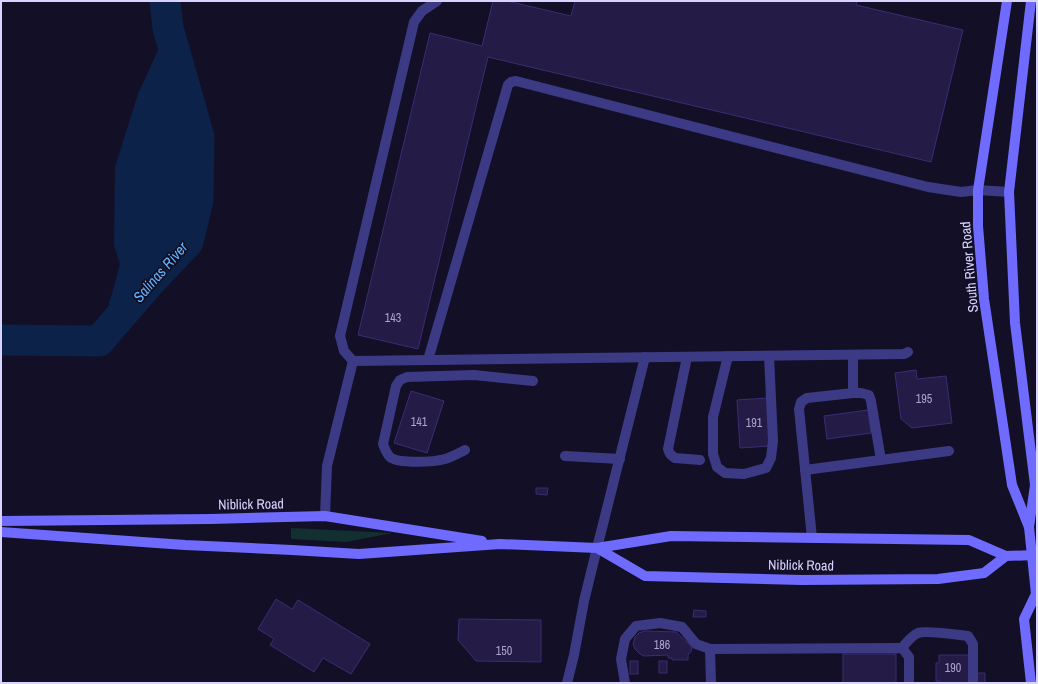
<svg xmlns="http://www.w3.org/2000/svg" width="1038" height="684" font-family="'Archivo Narrow',sans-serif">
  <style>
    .green { fill: #12302f }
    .water { fill: #0c2248 }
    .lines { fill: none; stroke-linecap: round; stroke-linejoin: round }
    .river { stroke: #0c2248; stroke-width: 31 }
    .building { fill: #241b47; stroke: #3b2d73 }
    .service { stroke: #3d3a85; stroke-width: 10 }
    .minor { stroke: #3d3a85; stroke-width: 10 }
    .secondary { stroke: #6f6bff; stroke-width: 10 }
    .labels { text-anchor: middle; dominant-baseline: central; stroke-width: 3.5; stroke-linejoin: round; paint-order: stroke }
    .number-label { font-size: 12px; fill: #aca6d1 }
    .street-label { font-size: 14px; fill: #d9d4ff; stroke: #130f26 }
    .water-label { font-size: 15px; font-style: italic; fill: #62b6ff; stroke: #130f26 }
  </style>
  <rect width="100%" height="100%" fill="#130f26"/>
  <polygon class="green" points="291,528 392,533 346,542 291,539"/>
  <polygon class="water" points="168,28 199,137 198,200 188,242 150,282 99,341 120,264 114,245 115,167 138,94"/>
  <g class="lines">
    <polyline class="river" points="1,340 99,341 150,282 188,242 198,200 199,137 168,28 165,1"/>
  </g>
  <g class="building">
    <polygon points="493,1 507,1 571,16 575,1 857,1 856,5 963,30 931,162 488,57 418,349 358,335 430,33 482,46"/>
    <polygon points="916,370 917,379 946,376 952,423 912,428 901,419 895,373"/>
    <polygon points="411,391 444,401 427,453 394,443"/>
    <polygon points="767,398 770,446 740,448 737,400"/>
    <polygon points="868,410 871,433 827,439 824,416"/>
    <polygon points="536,488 548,488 547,495 536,494"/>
    <polygon points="276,599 292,609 298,600 370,644 351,674 323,658 314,672 270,645 274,639 258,629"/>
    <polygon points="694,610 706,611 706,617 693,617"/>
    <polygon points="459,619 541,620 541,662 476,661 458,640"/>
    <polygon points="645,631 676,632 691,646 692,650 688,655 688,660 672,660 672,658 668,658 668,655 644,656 640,654 635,649 633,644 635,637 639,633"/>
    <rect x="843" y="654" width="53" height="29"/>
    <polygon points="939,655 970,655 970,673 985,673 985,683 939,683 939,681 936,681 936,663 939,663"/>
    <rect x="630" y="661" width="8" height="13"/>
    <rect x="659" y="661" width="8" height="12"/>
  </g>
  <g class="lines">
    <g class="service">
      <polyline points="728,356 713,417 713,454 717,467 725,473 744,474 766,468 771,458 773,441 769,356"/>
      <polyline points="687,357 668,449 670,454 675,458 700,460"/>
      <polyline points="428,360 508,85 511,82 516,81 928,187 961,192 978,190 1009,192"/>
      <polyline points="353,361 344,351 340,336 414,22 422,11 437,1"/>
      <polyline points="853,393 861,393 869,395 871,401 881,460"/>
      <path d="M465,450c-6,3 -13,7 -20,9 -10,3 -47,5 -55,-2 -4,-4 -5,-8 -7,-13l13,-58 4,-6 7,-3 67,-2 59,6"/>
      <polyline points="565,456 620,459"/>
      <polyline points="805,470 949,451"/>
      <polyline points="325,516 327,466 353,361 904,354 908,352"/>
      <polyline points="812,538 799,409 801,402 807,398 853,393 853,355"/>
      <polyline points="597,548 645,357"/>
      <path d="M902,648c5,-6 9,-12 16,-15 8,-3 41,2 50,3l5,8v39"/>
      <polyline points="625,683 621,659 625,639 636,626 660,623 682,627 696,644 710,649"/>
      <polyline points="711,683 710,649 902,648 909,657 909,683"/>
    </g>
    <polyline class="minor" points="567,683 574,655 584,601 597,548"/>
    <g class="secondary">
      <polyline points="1007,1 978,190 978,226 984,299 1012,485 1029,527"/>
      <polyline points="1031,1 1009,192 1015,323 1035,485 1029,527 1036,594 1024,619 1031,683"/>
      <polyline points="1,521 211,519 325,516 482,541"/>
      <polyline points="1,532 185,545 292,550 359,554 500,544 597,548 671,536 969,540 1006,556 1037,555"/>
      <polyline points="597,548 645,576 802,580 938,579 984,573 1006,556"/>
    </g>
  </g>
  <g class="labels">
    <g class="number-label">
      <text x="393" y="318">143</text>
      <text x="924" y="399">195</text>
      <text x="419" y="422">141</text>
      <text x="754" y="423">191</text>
      <text x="662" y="645">186</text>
      <text x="504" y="651">150</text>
      <text x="953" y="668">190</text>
    </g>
    <g class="street-label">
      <text transform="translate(969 267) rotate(-95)">South River Road</text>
      <text transform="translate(251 504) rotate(-1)">Niblick Road</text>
      <text transform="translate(801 565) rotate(1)">Niblick Road</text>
    </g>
    <g class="water-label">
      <text transform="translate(160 272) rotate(-49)">Salinas River</text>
    </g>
  </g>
  <rect width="1038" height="684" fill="none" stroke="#d9d4ff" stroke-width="4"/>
</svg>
